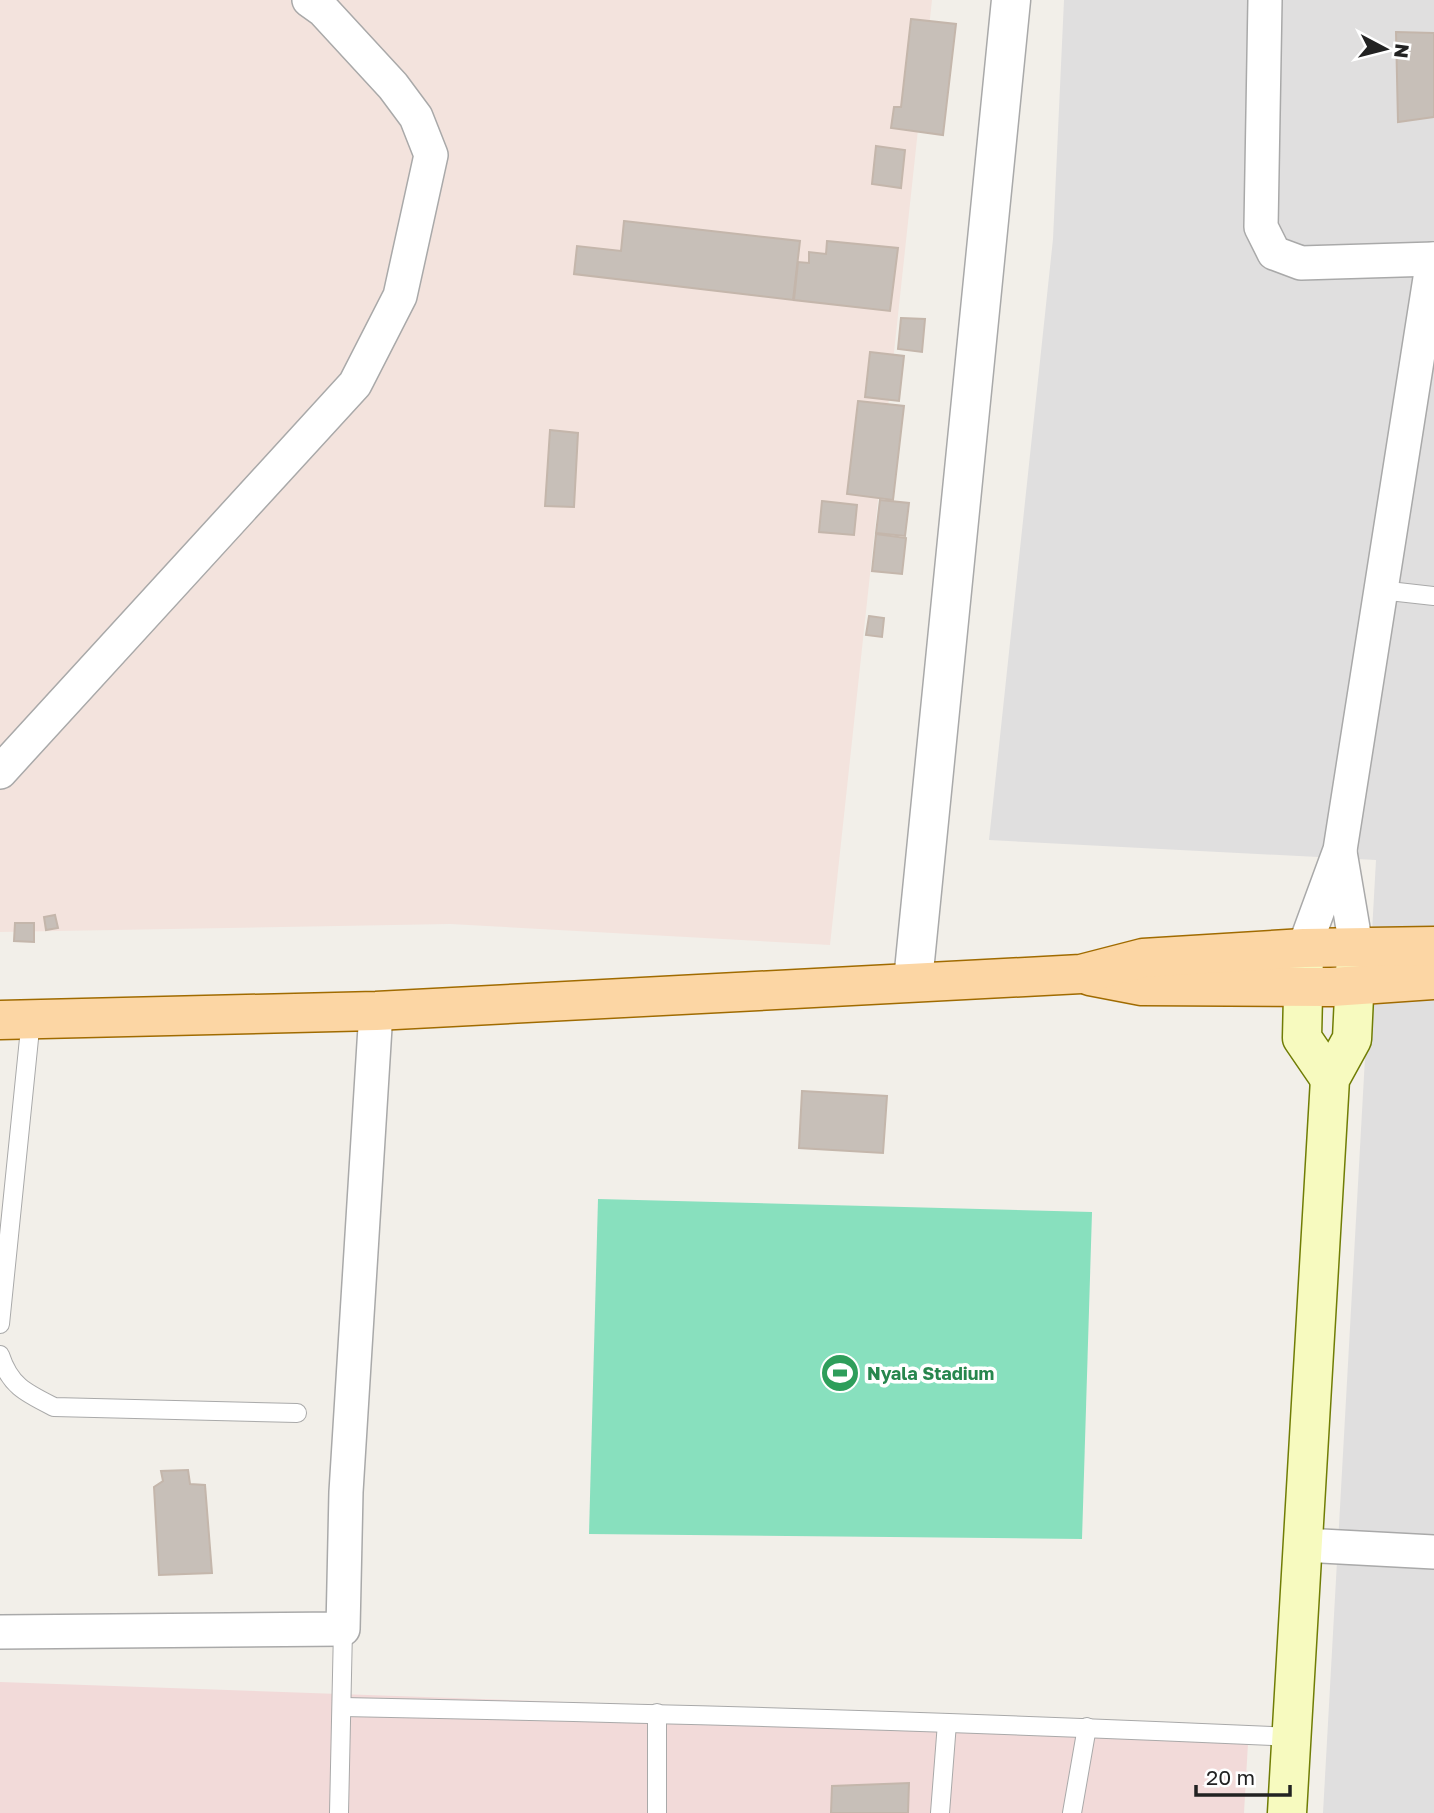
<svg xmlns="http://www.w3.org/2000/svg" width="1434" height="1813" font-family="'Golos Text',sans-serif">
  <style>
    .residential { fill: #e0dfdf }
    .commercial { fill: #f2dad9 }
    .military { fill: #f3e3dd }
    .pitch { fill: #88e0be }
    .building { fill: #c7bfb8; stroke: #c4b6ab; stroke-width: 2 }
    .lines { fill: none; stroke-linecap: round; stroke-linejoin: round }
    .service-casing { stroke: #a9a9a9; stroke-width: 20 }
    .minor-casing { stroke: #a9a9a9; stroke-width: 36 }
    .tertiary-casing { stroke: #a9a9a9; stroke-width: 41 }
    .secondary-casing { stroke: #707d05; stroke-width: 41 }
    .primary-casing { stroke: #a06b00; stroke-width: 41 }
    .service { stroke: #fff; stroke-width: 18 }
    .minor { stroke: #fff; stroke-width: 33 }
    .tertiary { stroke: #fff; stroke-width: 38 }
    .secondary { stroke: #f7fabf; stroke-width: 38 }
    .primary { stroke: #fcd6a4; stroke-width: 38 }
    .labels { text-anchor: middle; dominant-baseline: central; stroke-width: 7; stroke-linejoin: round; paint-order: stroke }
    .leisure-label { font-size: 18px; font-weight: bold; fill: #27864d; stroke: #fff; text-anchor: start }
  </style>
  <rect width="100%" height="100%" fill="#f2efe9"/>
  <polygon class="residential" points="1064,0 1434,0 1434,1813 1323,1813 1376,860 989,840 1053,239"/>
  <polygon class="commercial" points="0,1682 1249,1726 1244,1813 0,1813"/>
  <polygon class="military" points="0,0 932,0 830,945 450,924 0,932"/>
  <polygon class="pitch" points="598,1199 1092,1212 1082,1539 589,1534"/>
  <g class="building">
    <polygon points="911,19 956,24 943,135 891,128 894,107 901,107"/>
    <polygon points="1396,32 1434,33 1434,117 1398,122"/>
    <polygon points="876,146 905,150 901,188 872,184"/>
    <polygon points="624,221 800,241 793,300 574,274 577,246 621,251"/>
    <polygon points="827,241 898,248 890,311 794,300 798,262 809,263 809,252 826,254"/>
    <polygon points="901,318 925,319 922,352 898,349"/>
    <polygon points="870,352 904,356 899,401 865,397"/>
    <polygon points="858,401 904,406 893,500 847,494"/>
    <polygon points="550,430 578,433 574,507 545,506"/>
    <polygon points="880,500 909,503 905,536 876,533"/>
    <polygon points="822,501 857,505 854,535 819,532"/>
    <polygon points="876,534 906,538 902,574 872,571"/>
    <polygon points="869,616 884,618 882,637 866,635"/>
    <polygon points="55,915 58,928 46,930 44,917"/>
    <polygon points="15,923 34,923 34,942 14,941"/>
    <polygon points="802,1091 887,1096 883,1153 799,1148"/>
    <polygon points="188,1470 190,1484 205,1485 212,1573 159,1575 154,1487 163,1481 161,1471"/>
    <polygon points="909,1783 908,1813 831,1813 832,1786"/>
  </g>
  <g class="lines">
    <defs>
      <g id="service">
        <polyline points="1380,590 1434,596"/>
        <polyline points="0,1324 31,1019"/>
        <path d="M0,1355c10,31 26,38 54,52l243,6"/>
        <path d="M343,1707c316,6 632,15 949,30"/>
        <polyline points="657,1713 657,1813"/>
        <polyline points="339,1813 343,1629"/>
        <polyline points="940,1813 947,1723"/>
        <polyline points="1072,1813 1087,1727"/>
      </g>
      <g id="minor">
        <polyline points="1265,0 1261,227 1274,253 1301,263 1434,259"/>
        <polyline points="0,772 355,384 400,296 431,155 416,117 393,86 323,10 309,0"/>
        <polyline points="1340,852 1356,946"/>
        <polyline points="1304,948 1340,850 1433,259"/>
        <polyline points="1303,1545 1434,1552"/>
        <polyline points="0,1632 343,1629 346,1492 376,1011"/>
      </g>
      <polyline id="tertiary" points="913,981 1011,0"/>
      <g id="secondary">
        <polyline points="1304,953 1302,1038 1330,1079"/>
        <polyline points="1287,1813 1330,1079 1352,1039 1356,954"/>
      </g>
      <g id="primary">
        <polyline points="1090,976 1142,986 1332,987 1434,980"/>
        <polyline points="0,1020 376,1011 1081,974 1143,958 1304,948 1434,946"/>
      </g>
    </defs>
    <use href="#service" class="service-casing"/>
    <use href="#minor" class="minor-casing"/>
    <use href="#tertiary" class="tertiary-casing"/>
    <use href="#secondary" class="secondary-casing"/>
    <use href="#primary" class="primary-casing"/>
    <use href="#service" class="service"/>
    <use href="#minor" class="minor"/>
    <use href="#tertiary" class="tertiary"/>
    <use href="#secondary" class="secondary"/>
    <use href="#primary" class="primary"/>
  </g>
  <defs>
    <symbol id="stadium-disc" viewBox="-11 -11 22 22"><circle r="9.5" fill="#2e9e5b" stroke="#fff"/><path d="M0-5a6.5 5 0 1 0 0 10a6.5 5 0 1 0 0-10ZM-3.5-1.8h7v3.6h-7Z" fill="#fff"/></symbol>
  </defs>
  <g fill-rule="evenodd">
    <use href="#stadium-disc" x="818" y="1351" width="44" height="44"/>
  </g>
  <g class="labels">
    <g class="leisure-label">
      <text x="867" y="1373">Nyala Stadium</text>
    </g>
  </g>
  <g transform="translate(1385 49) rotate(97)" stroke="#ffffff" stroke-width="5" paint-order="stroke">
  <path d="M0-5L12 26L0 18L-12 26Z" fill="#222222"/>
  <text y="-10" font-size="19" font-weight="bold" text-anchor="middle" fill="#222222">N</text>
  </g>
  <path d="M1196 1785v10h94v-10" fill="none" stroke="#222222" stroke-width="3.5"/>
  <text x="1206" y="1785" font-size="21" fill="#222222" stroke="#ffffff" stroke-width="5" paint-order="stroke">20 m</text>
</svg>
